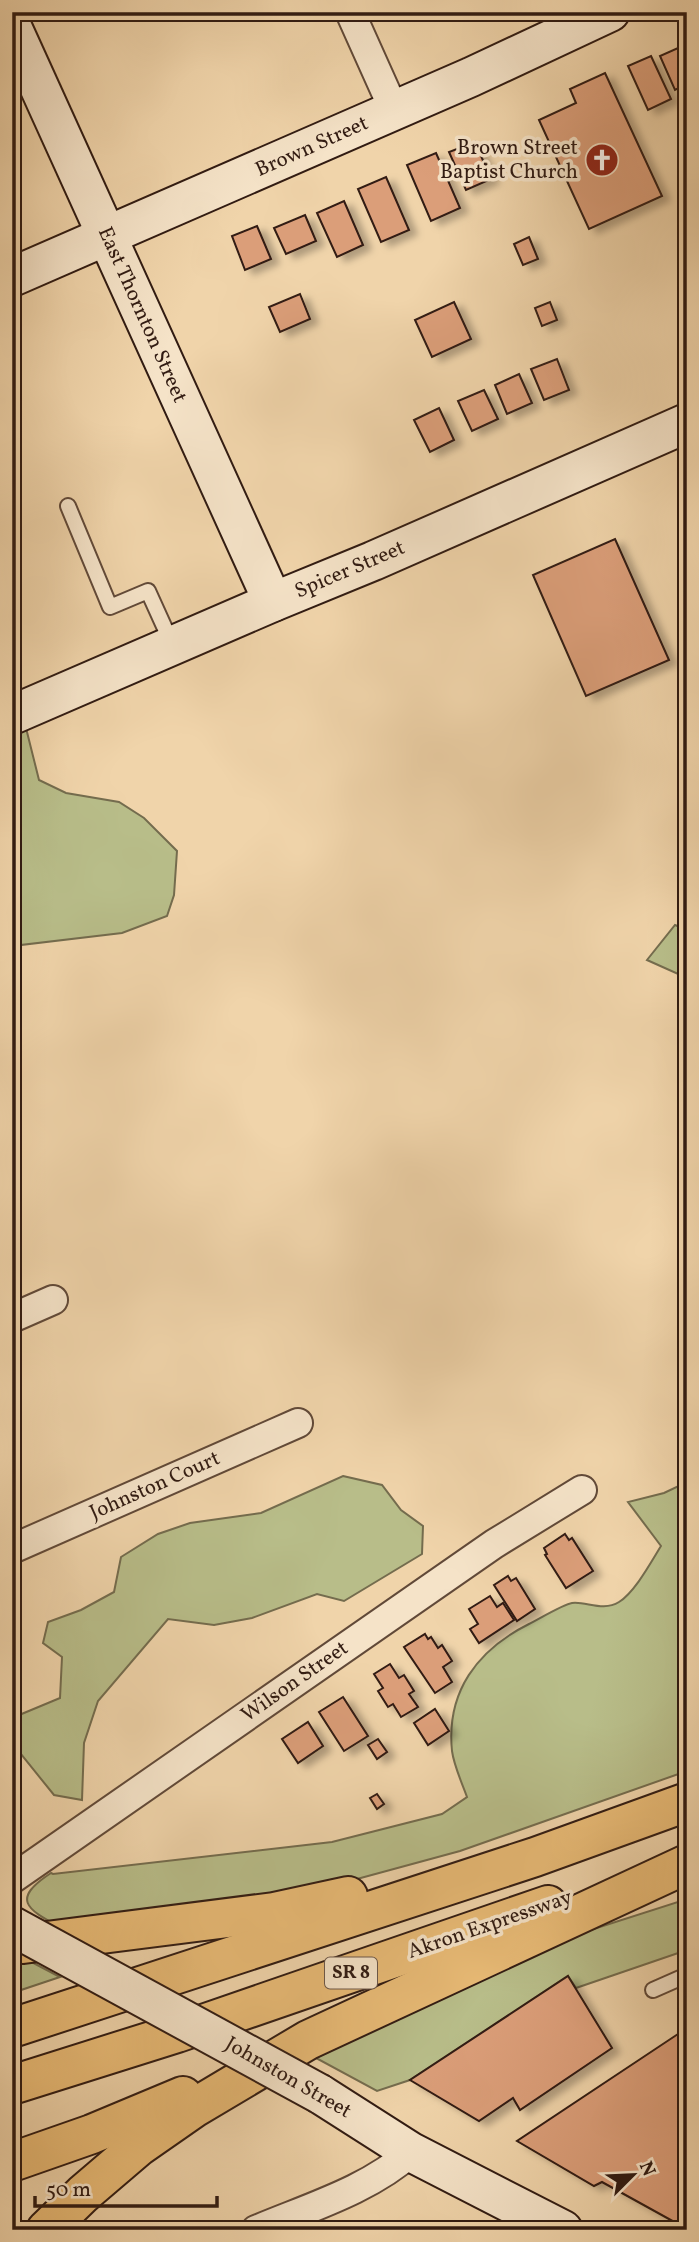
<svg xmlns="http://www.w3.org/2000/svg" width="699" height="2242" font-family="Vollkorn,serif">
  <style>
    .green { fill: #b8bd89; stroke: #746c4e; stroke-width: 2 }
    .building { fill: #db9e79; stroke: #311b12; stroke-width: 2; filter: url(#shadow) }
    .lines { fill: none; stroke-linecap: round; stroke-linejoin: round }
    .lane-casing { stroke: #614938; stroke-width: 18 }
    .street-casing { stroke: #614938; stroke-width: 32 }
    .secondary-casing { stroke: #311b12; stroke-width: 42 }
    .highway-casing { stroke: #311b12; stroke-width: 42 }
    .lane { stroke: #f5e3c8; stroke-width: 14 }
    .street { stroke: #f5e3c8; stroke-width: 28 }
    .secondary { stroke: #f5e3c8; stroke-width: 38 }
    .highway { stroke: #e8ba75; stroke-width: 38 }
    .secondary-bridge-casing { stroke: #311b12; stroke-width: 42; stroke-linecap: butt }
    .secondary-bridge { stroke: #f5e3c8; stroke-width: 38 }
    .labels { text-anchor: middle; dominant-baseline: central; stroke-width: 7; stroke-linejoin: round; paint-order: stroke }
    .shield { fill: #f5e3c8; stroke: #6c5749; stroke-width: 2 }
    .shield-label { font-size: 19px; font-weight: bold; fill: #311b12 }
    .street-label { font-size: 21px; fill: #311b12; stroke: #f5e3c8 }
    .poi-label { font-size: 21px; fill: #311b12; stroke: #f5e3c8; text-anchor: end }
  </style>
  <defs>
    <filter id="shadow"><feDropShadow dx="8" dy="4.5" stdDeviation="3.5" flood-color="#0004"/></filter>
  </defs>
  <rect width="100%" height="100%" fill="#f0d4aa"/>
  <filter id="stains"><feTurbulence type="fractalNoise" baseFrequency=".00286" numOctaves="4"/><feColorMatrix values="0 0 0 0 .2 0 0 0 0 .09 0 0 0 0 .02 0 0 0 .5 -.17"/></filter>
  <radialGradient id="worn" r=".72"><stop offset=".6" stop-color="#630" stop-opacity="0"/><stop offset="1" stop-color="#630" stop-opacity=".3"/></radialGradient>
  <g class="green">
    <polygon points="25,724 39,780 66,793 119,802 144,818 177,851 174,895 167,916 122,933 12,946 12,730"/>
    <polygon points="675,925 687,930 687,978 647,960"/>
    <polygon points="343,1476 382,1485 401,1510 423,1526 422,1554 344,1601 317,1594 252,1618 214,1625 168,1619 98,1701 84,1743 82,1800 54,1795 12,1743 12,1718 60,1698 62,1657 43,1643 48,1622 81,1610 114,1592 121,1557 158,1534 190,1523 261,1513"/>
    <path d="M687,1482v289l-227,80 -114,31 -286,45c-34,-18 -49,-28 -9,-54l2,1 279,-32 110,-28 25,-17c-5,-14 -13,-31 -15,-46 -6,-59 25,-101 77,-127 10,-5 35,-20 43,-21 14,-2 31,9 47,-1 16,-10 32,-40 42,-56l-33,-44 36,-9z"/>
    <polygon points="687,1899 687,1950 576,1988 568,1976 410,2080 377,2091 316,2058 553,1942"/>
    <polygon points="24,1958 60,1977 12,1993 12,1960"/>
  </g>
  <g class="building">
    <polygon points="687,44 687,84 675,90 660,56"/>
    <polygon points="651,56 671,99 648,110 628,66"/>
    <polygon points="605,73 662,196 589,229 539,120 576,103 570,89"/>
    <polygon points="475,142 491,179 466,190 449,152"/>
    <polygon points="436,153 460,208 431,221 407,165"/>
    <polygon points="386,177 409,230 381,242 358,189"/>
    <polygon points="344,201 363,245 337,257 317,213"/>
    <polygon points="305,215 316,241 286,254 274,228"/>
    <polygon points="257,226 271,259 245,270 232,236"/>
    <polygon points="529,237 538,259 523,265 514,244"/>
    <polygon points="300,294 310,319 280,332 269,307"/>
    <polygon points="454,302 471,339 432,357 415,320"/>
    <polygon points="550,302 557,320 542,326 535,308"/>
    <polygon points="557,359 569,390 544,400 531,369"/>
    <polygon points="519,374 532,403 507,414 495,385"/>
    <polygon points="484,390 498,419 472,431 458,401"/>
    <polygon points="439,408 454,440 430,452 414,420"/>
    <polygon points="615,539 669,660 586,696 533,575"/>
    <polygon points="565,1534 569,1540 572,1538 593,1571 566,1588 545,1555 547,1554 544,1548"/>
    <polygon points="508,1576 511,1581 516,1578 535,1609 517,1621 494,1585"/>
    <polygon points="490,1596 497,1607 503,1603 514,1620 479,1643 470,1629 478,1624 469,1609"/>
    <polygon points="425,1634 428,1639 431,1637 438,1648 442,1645 452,1661 443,1667 452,1682 435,1693 404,1647"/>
    <polygon points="390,1664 399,1678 404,1675 414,1691 409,1694 418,1707 401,1717 393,1704 388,1707 378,1691 383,1688 374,1674"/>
    <polygon points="343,1697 368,1736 344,1751 319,1712"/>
    <polygon points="435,1709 449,1731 428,1745 414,1723"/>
    <polygon points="308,1722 323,1746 298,1763 282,1739"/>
    <polygon points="378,1739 387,1752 377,1759 368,1745"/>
    <polygon points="377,1794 384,1804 377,1809 370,1798"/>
    <polygon points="568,1976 612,2048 520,2110 513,2098 479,2121 410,2080"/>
    <polygon points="687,2028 687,2229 602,2182 594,2186 517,2141"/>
  </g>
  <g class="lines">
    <defs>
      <g id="lane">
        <polyline points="68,506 110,607 148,591 172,644"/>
        <polyline points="653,1990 687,1975"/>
      </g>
      <g id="street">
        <polyline points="350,12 394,110"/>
        <polyline points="12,1318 53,1300"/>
        <polyline points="12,1549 298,1423"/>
        <polyline points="12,1879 494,1544 582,1490"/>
        <path d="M256,2230c52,-22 113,-40 155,-78"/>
      </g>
      <g id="secondary">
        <polyline points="12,27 273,602"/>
        <polyline points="12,277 471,77 610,12"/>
        <polyline points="12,715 273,602 373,561 687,423"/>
        <polyline points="320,2094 411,2152 563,2230"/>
      </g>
      <g id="highway">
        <polyline points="23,1944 274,1912 348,1896"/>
        <polyline points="12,2028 535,1857 687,1802"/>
        <polyline points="12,2085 177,2033 548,1905"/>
        <polyline points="12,2162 92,2134 183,2096"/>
        <polyline points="46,2230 83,2194 138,2147 194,2108 308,2040 687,1864"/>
      </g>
    </defs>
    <use href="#lane" class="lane-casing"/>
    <use href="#street" class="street-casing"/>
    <use href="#secondary" class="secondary-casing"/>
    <use href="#highway" class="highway-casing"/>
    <use href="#lane" class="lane"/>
    <use href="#street" class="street"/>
    <use href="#secondary" class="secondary"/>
    <use href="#highway" class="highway"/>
    <defs>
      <polyline id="secondary-bridge" points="12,1926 320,2094"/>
    </defs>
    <use href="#secondary-bridge" class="secondary-bridge-casing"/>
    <use href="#secondary-bridge" class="secondary-bridge"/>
  </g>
  <defs>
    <symbol id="church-disc" viewBox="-11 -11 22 22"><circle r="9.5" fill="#8f2418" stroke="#f5e3c8"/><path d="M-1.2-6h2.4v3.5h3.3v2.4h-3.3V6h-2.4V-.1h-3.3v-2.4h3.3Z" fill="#fff"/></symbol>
  </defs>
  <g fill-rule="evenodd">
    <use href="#church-disc" x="583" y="141" width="38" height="38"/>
  </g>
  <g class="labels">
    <rect class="shield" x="325" y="1957.5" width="52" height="31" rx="5"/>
    <g class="shield-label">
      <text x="351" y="1973">SR 8</text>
    </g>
    <g class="street-label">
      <text transform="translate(312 147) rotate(-24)">Brown Street</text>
      <text transform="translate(142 315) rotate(66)">East Thornton Street</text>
      <text transform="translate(350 570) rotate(-23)">Spicer Street</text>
      <text transform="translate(155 1486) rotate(-24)">Johnston Court</text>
      <text transform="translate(295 1682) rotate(-35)">Wilson Street</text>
      <text transform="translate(490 1925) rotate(-19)">Akron Expressway</text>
      <text transform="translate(288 2078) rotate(30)">Johnston Street</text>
    </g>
    <g class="poi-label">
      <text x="578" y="148">Brown Street<tspan x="578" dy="24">Baptist Church</tspan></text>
    </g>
  </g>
  <rect width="699" height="2242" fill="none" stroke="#f0d4aa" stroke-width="42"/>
  <rect x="14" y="14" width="671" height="2214" fill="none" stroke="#311b12" stroke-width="3.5"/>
  <rect x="21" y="21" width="657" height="2200" fill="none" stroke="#311b12" stroke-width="2"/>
  <g transform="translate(633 2175) rotate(66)" stroke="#f5e3c8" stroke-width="5" paint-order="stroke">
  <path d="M0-5L12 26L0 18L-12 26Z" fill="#311b12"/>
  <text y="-10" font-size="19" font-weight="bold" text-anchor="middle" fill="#311b12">N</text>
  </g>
  <path d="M35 2196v10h182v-10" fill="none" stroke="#311b12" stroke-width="3.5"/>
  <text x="46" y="2196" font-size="21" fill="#311b12" stroke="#f5e3c8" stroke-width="5" paint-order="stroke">50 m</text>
  <rect width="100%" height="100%" filter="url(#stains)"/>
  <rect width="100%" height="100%" fill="url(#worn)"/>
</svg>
